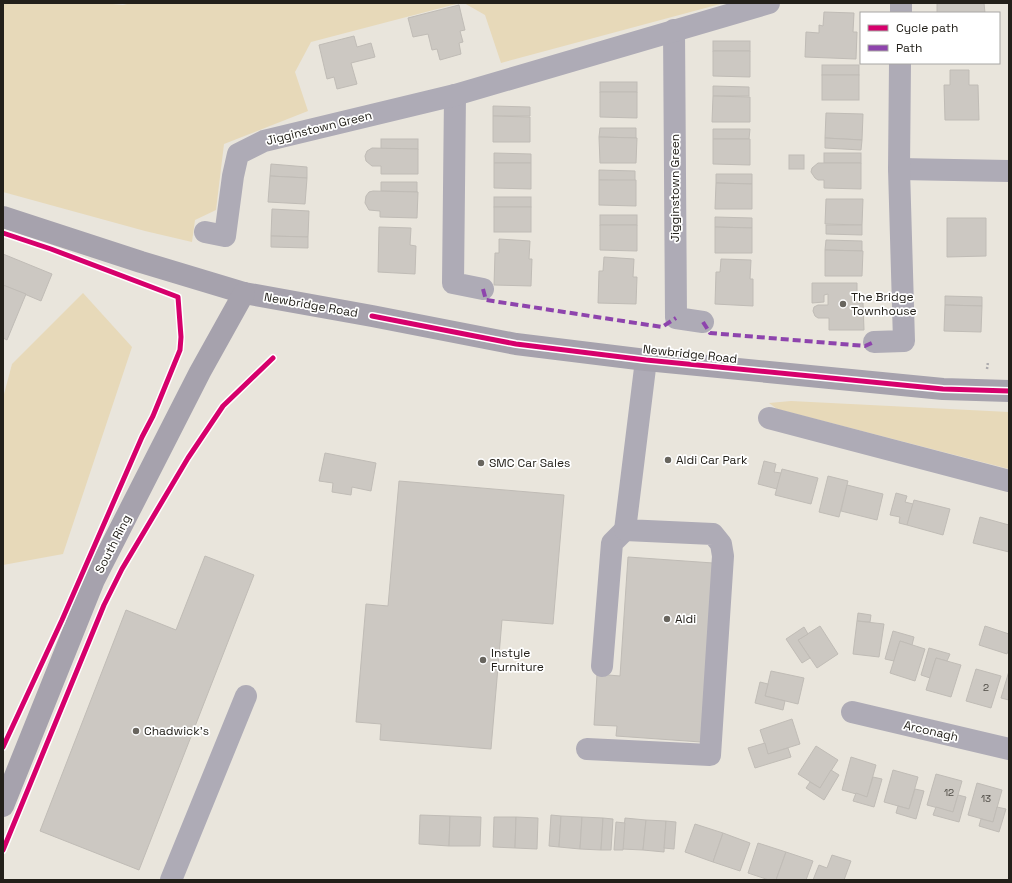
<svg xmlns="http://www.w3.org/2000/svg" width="1012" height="883" font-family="'Space Grotesk',sans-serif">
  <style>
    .green { fill: #e7d9b9 }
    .building { fill: #ccc8c2; stroke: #c0bcb6 }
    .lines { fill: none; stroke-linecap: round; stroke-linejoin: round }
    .path { stroke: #aba9ac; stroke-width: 2.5; stroke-dasharray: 2 2; stroke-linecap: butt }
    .minor { stroke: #aeabb6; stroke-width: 22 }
    .major { stroke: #a6a2ad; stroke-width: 22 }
    .quiet { stroke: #8e44ad; stroke-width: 4; stroke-dasharray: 8 4; stroke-linecap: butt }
    .cycleway-casing { stroke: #fff; stroke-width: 8 }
    .cycleway { stroke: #d6006c; stroke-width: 5 }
    .poi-dot { fill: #68655e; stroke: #fff; stroke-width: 1.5 }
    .labels { text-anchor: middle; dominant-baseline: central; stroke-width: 3.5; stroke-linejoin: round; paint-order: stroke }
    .number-label { font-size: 10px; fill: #4d4a44 }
    .street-label { font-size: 12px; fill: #23201a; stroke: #fff }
    .poi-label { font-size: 12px; fill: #23201a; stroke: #fff; text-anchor: start }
  </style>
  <rect width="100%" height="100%" fill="#e9e5dc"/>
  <g class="green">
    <polygon points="3,3 102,3 123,5 131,3 460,3 311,42 295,72 308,111 224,144 216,210 195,220 192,242 145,231 3,192"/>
    <polygon points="464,3 724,3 501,63 485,15"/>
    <polygon points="83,293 132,347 63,554 3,565 3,398 12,364"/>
    <polygon points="791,401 1009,412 1009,469 777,409 769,403"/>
  </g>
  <g class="building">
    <polygon points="937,3 984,3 985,13 937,13"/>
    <polygon points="459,5 465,30 460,31 463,42 459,43 461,54 440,60 437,49 432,50 428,34 413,37 408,18"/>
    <polygon points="824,12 854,13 853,32 857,32 856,59 805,57 806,32 819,33 819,25 823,26"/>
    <polygon points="354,36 357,47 371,43 375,57 351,63 357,84 337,89 334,77 327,79 319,45"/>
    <rect x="713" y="41" width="37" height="10"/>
    <polygon points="713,51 750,51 750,77 713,76"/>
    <rect x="822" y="65" width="37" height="10"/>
    <polygon points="950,70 969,70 969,85 978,85 979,120 945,120 944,85 950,85"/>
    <rect x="822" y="75" width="37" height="25"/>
    <rect x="600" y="82" width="37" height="10"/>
    <polygon points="713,86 749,87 749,96 713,96"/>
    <polygon points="600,92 637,92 637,118 600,117"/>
    <polygon points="713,96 750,97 750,122 712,122"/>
    <polygon points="493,106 530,107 530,116 493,116"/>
    <polygon points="826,113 863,114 862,140 825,138"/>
    <polygon points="493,116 530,117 530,142 493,142"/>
    <polygon points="600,128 636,128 636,138 599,137"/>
    <polygon points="713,129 750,129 749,139 713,139"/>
    <polygon points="599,137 637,138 636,163 600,163"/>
    <polygon points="825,138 862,140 861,150 825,148"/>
    <rect x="381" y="139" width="37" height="10"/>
    <polygon points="713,139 750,139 750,165 713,164"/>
    <polygon points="372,148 418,149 418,174 381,174 381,166 372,166 366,161 365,156 367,151"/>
    <polygon points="494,153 531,154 531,163 494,163"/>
    <rect x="824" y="153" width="37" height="10"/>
    <rect x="789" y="155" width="15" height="14"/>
    <polygon points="494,163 531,163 531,189 494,188"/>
    <polygon points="818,163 861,163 861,189 824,188 824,180 818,180 815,178 811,172 812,168"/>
    <polygon points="271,164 307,167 307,178 270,176"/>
    <polygon points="599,170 635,171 635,181 599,180"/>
    <polygon points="716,174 752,174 752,184 716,183"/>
    <polygon points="270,176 307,178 305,204 268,202"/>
    <polygon points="599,180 636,180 636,206 599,205"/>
    <polygon points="381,182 417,182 417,192 381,191"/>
    <polygon points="716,183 752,184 752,209 715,209"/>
    <polygon points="373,191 418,192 417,218 380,217 380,211 369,210 365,203 366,196 369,192"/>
    <rect x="494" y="197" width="37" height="10"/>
    <polygon points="826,199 863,199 862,225 825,224"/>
    <rect x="494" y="207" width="37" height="25"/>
    <polygon points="272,209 309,211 308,237 271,236"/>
    <rect x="600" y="215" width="37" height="10"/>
    <polygon points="715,217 752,218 752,228 715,227"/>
    <polygon points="947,218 986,218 986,256 947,257"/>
    <polygon points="600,225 637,225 637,251 600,250"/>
    <polygon points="826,225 862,225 862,235 826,234"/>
    <polygon points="379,227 411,228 410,245 416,246 415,274 378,272"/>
    <polygon points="715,227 752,228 752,253 715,253"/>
    <polygon points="271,236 308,237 308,248 271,247"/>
    <polygon points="499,239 530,241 529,259 532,259 531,286 494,285 495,253 499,253"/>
    <polygon points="826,240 862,241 862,251 825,250"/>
    <polygon points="825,250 863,251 862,276 825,276"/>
    <polygon points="3,254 52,274 41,301 3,285"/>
    <polygon points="604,257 634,259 633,277 637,277 636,304 598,303 599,271 603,271"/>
    <polygon points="721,259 751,260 750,279 753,279 753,306 715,304 716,272 720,272"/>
    <polygon points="812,283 857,283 857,303 863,303 864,330 829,330 829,318 818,318 815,316 813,311 814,307 818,305 828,305 828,294 824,295 824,302 812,303"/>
    <polygon points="3,285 26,294 7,340 3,338"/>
    <polygon points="945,296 982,297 982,306 945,305"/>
    <polygon points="945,305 982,306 981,332 944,331"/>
    <polygon points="325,453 376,463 371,491 352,487 351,495 332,492 333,483 319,481"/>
    <polygon points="764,461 776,464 774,472 781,473 777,489 758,484"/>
    <polygon points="782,469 818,478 811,504 775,495"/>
    <polygon points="828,476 848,481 839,517 819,512"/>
    <polygon points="399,481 564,495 553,624 502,620 491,749 380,740 381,724 356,722 366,604 388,606"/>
    <polygon points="847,485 883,494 877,520 841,511"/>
    <polygon points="896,493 907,496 905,502 913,504 907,525 899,523 900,517 890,515"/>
    <polygon points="914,500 950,509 943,535 907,525"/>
    <polygon points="980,517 1009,525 1009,552 973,543"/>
    <polygon points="205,556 254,575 139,870 40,831 126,610 176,630"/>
    <polygon points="628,557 713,563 701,742 616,736 617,726 594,725 597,674 620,676"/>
    <polygon points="858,613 871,615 870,622 857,621"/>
    <polygon points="857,621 884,624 879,657 853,654"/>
    <polygon points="820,626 838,654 817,668 798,640"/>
    <polygon points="985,626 1009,634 1009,648 1007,654 979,645"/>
    <polygon points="804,627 808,634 798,640 810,658 802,663 786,639"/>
    <polygon points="893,631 914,637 912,645 900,641 894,661 885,659"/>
    <polygon points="900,641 925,649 915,681 890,673"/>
    <polygon points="929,648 950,654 947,661 936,658 930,678 921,675"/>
    <polygon points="936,658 961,665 951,697 926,690"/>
    <polygon points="976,669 1001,676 991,708 966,701"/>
    <polygon points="771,671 804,678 798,704 765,696"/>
    <polygon points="1009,671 1009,700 1001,698"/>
    <polygon points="760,682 768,684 765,696 785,701 783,710 755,703"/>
    <polygon points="792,719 800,744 768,754 760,730"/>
    <polygon points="765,743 768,754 788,748 791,757 755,768 748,748"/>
    <polygon points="816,746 838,760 820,788 798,774"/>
    <polygon points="851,757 876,765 867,797 842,790"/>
    <polygon points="831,770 839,775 824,800 806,788 810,782 820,788"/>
    <polygon points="893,770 918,777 909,809 884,802"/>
    <polygon points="936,774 962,781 953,812 927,805"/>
    <polygon points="873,777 882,779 874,807 853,801 856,793 867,797"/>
    <polygon points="977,783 1002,790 993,822 968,815"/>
    <polygon points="915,789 924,791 916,819 896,813 898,806 909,809"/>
    <polygon points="958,795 966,797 959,822 933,815 936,807 953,812"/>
    <polygon points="997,807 1006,809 999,832 979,826 981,819 993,822"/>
    <polygon points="420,815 450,816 449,846 419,844"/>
    <polygon points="551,815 561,816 559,847 549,846"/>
    <polygon points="450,816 481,817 480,846 449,846"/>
    <polygon points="561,816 582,817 580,849 559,847"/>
    <polygon points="494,817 516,817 515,848 493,847"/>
    <polygon points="516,817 538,818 537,849 515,848"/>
    <polygon points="582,817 603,818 601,850 580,849"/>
    <polygon points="603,818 613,819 611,850 601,850"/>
    <polygon points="625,818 646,820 643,850 622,849"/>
    <polygon points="646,820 666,821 664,852 643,850"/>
    <polygon points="666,821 676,822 674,849 664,848"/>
    <polygon points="616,822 625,823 623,850 614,850"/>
    <polygon points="695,824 723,833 713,862 685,852"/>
    <polygon points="723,833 750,843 740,871 713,862"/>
    <polygon points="758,843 786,852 776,880 769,880 748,873"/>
    <polygon points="786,852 813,861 806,880 776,880"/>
    <polygon points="832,855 851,861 844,880 813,880 819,865 827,868"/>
  </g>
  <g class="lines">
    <polyline class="path" points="987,369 988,362"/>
    <g class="minor">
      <polyline points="901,3 901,13"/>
      <polyline points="674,30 676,318 703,322"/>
      <polyline points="455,95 453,283 483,289"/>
      <polyline points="899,169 1009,171"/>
      <polyline points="205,232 225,236 233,176 238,154 264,141 455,95 769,3"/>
      <polyline points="874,342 904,341 899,169 900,63"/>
      <polyline points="769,418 1009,481"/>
      <polyline points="602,666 612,543 625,530"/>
      <polyline points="852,712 1009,749"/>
      <polyline points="587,749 710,755 723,556 721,544 713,534 625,530 646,360"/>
      <polyline points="171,880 246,696"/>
    </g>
    <g class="major">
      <polyline points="3,217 141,262 244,293 372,316 516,344 646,360 943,389 1009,391"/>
      <polyline points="3,806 94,580 200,372 244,293"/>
    </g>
    <g class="quiet">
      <polyline points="483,289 486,300 662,327 676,318"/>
      <polyline points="703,322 710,333 865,346 874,342"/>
    </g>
    <defs>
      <g id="cycleway">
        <polyline points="3,233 51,249 178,297 181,337 180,350 153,416 142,437 62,620 3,747"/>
        <polyline points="372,316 516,344 646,360 943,389 1009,391"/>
        <polyline points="3,850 104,605 122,569 188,458 223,406 273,358"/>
      </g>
    </defs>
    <use href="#cycleway" class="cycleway-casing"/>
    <use href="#cycleway" class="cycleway"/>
  </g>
  <g class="poi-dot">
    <circle cx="843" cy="304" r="4"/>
    <circle cx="668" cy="460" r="4"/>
    <circle cx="481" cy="463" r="4"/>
    <circle cx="667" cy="619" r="4"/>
    <circle cx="483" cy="660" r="4"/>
    <circle cx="136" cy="731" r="4"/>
  </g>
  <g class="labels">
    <g class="number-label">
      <text x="986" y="687">2</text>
      <text x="949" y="792">12</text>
      <text x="986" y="798">13</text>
    </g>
    <g class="street-label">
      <text transform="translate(319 128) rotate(-14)">Jigginstown Green</text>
      <text transform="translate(675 188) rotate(-90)">Jigginstown Green</text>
      <text transform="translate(311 305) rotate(10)">Newbridge Road</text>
      <text transform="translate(690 354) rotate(6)">Newbridge Road</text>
      <text transform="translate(113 544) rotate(-63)">South Ring</text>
      <text transform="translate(931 731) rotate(13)">Arconagh</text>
    </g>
    <g class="poi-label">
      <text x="851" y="297">The Bridge<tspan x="851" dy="14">Townhouse</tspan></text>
      <text x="676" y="460">Aldi Car Park</text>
      <text x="489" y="463">SMC Car Sales</text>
      <text x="675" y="619">Aldi</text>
      <text x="491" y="653">Instyle<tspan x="491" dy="14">Furniture</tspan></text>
      <text x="144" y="731">Chadwick's</text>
    </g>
  </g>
  <rect width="1012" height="883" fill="none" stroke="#23201a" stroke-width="8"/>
  <rect x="860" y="12" width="140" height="52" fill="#ffffff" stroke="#a7a6a3"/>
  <rect x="868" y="25" width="20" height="6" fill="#d6006c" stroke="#a7a6a3"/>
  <text x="896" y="32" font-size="12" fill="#23201a">Cycle path</text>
  <rect x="868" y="45" width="20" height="6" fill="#8e44ad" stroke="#a7a6a3"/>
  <text x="896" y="52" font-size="12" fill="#23201a">Path</text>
</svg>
